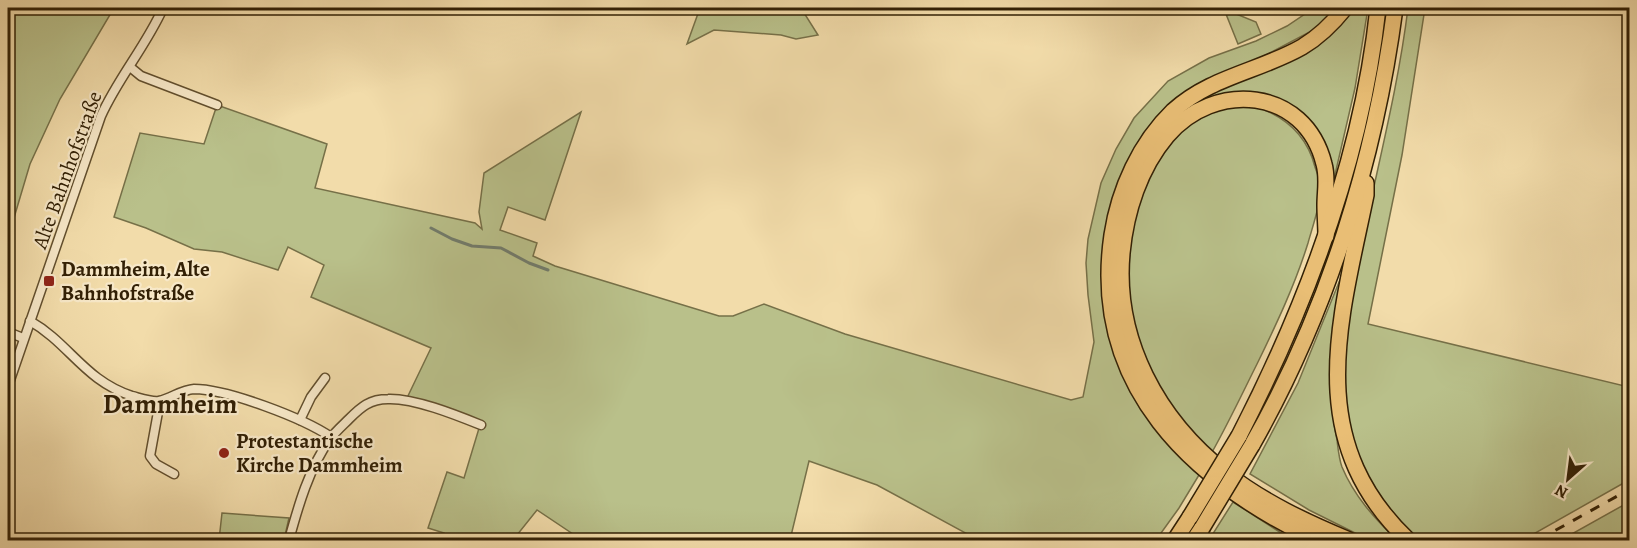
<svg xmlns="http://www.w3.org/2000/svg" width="1637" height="548" font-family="Alegreya,serif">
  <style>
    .green { fill: #b9c08a; stroke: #767048; stroke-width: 1.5 }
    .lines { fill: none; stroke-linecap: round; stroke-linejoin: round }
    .stream { stroke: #727c6c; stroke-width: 3 }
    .street-casing { stroke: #624f2e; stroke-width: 11 }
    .highway-casing { stroke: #322005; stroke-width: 18 }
    .street { stroke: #f7e8c8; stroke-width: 8 }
    .highway { stroke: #e9be75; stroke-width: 15 }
    .rail { stroke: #322005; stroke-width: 3; stroke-dasharray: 10 10; stroke-linecap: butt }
    .highway-bridge-casing { stroke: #322005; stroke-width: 18; stroke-linecap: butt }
    .highway-bridge { stroke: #e9be75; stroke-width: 15 }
    .poi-dot { fill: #8f2418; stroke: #f7e8c8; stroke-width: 2 }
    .labels { text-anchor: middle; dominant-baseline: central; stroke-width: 4.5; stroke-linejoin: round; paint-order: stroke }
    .street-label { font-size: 21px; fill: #322005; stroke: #f7e8c8 }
    .poi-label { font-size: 21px; font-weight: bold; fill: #322005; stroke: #f7e8c8; text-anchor: start }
    .district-label { font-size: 27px; font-weight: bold; fill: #322005; stroke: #f7e8c8 }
  </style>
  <rect width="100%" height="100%" fill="#f2dcaa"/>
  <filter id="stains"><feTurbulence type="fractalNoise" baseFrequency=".00333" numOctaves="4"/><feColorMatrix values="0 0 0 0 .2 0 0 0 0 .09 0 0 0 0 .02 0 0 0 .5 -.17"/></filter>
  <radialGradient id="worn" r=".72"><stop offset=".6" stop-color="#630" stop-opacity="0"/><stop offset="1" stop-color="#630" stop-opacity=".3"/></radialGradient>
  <g class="green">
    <polygon points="8,8 114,8 60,99 30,164 8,238"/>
    <polygon points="700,8 801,8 818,35 796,39 781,35 714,30 687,44"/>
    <polygon points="1314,8 1334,8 1321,26 1171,105 1105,261 1170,443 1199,475 1179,508 1156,540 972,540 973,537 877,485 809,461 790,540 582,540 537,510 513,540 442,540 444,533 428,528 447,472 464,478 480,425 406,400 431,348 311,297 324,265 288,247 278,270 222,252 194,249 146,228 114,217 140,133 204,144 217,105 327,144 315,188 475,223 482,229 479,212 484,173 581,112 545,220 508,207 500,230 537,243 533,256 555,266 719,316 733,316 764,304 845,334 1071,400 1083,397 1094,342 1088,295 1086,263 1088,239 1101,183 1116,149 1134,118 1168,81 1209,58 1256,41 1287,26"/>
    <path d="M1352,8h16l-13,80 -21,91 -3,-1c-2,-28 -17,-52 -39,-69 -22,-16 -48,-20 -73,-12 -87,27 -112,145 -97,223 10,54 41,98 79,136l-2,2c-73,-67 -104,-166 -73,-261 11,-34 31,-68 60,-90 31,-24 68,-32 103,-48 26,-12 45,-30 63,-51z"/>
    <path d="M1408,8h17l-23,147 -34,169 261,63v93l-106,60h-103c-110,-94 -75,-217 -49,-340 14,-64 29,-127 37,-192z"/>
    <polygon points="1224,9 1256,22 1261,34 1238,44"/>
    <path d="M1254,106c31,10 53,29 61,61 2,6 5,12 5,18 1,19 -7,40 -12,58 -13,42 -32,82 -51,121 -15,30 -29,60 -46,90 -13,-15 -28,-29 -40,-44 -11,-13 -19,-33 -26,-48 -35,-78 -16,-233 82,-255 8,-2 18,0 27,-1z"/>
    <path d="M1346,265c-12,60 -22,114 -9,175 1,8 2,19 5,27 12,29 33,52 55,73h-26l-4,-1 -58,-29 -59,-36 48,-91z"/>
    <polygon points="1233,502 1286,536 1296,540 1209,540"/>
    <polygon points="1629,502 1629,540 1561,540"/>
    <polygon points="222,513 289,518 284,540 219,540"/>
  </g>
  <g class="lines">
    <polyline class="stream" points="431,228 452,239 472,246 501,248 529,263 548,270"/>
    <defs>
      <g id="street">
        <polyline points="130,67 141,76 217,105"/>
        <path d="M30,321c39,22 55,60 102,75 8,2 19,6 27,5 13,-3 22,-11 35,-12 33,0 109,29 137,48"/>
        <polyline points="8,332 23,338"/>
        <path d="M8,386l93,-270c17,-38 45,-70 62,-108"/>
        <polyline points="160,401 150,456 156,464 174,474"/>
        <polyline points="300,420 311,397 325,378"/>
        <path d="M289,540c9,-33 20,-72 41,-101 5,-7 13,-14 19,-20 12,-12 21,-20 39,-20 26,-1 68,16 93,26"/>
      </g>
      <g id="highway">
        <path d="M1366,183v12c-26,126 -64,244 42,345"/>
        <path d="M1326,236c0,-10 -1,-21 -1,-31 0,-14 3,-27 -1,-41 -19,-77 -110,-84 -157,-28 -27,32 -41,75 -45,117 -8,87 36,167 104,220 37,29 80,49 123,67"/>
        <path d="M1239,436c69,-134 123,-278 139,-428"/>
        <path d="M1252,445c76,-134 123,-285 143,-437"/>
        <polyline points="1175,540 1190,517"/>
        <polyline points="1194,540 1202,528"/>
        <path d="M1317,540c-125,-59 -227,-154 -205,-305 7,-46 28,-92 61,-124 37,-34 87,-40 129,-64 17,-10 31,-24 43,-39"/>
      </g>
    </defs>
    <use href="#street" class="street-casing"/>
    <use href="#highway" class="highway-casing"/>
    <use href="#street" class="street"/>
    <use href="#highway" class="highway"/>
    <polyline class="rail" points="1538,540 1630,489"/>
    <defs>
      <g id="highway-bridge">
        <polyline points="1190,517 1239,436"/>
        <polyline points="1202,528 1252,445"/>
      </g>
    </defs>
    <use href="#highway-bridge" class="highway-bridge-casing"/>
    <use href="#highway-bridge" class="highway-bridge"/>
  </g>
  <g class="poi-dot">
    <rect x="43" y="275" width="12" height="12" rx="3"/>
    <circle cx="224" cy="453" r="6"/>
  </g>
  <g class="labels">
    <g class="street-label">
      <text transform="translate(67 170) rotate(-70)">Alte Bahnhofstraße</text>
    </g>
    <g class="poi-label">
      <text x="61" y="269">Dammheim, Alte<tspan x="61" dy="24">Bahnhofstraße</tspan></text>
      <text x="236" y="441">Protestantische<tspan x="236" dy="24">Kirche Dammheim</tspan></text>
    </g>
    <g class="district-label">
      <text x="170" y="404">Dammheim</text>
    </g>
  </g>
  <rect width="1637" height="548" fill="none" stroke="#f2dcaa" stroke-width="30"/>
  <rect x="9" y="9" width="1619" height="530" fill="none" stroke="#322005" stroke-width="3"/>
  <rect x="15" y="15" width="1607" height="518" fill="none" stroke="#322005" stroke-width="1.5"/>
  <g transform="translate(1568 479) rotate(208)" stroke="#f7e8c8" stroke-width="4.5" paint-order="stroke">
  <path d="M0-4.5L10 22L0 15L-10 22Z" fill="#322005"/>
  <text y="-9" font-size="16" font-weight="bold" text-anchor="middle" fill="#322005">N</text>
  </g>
  <rect width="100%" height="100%" filter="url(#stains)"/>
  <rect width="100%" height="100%" fill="url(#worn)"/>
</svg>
